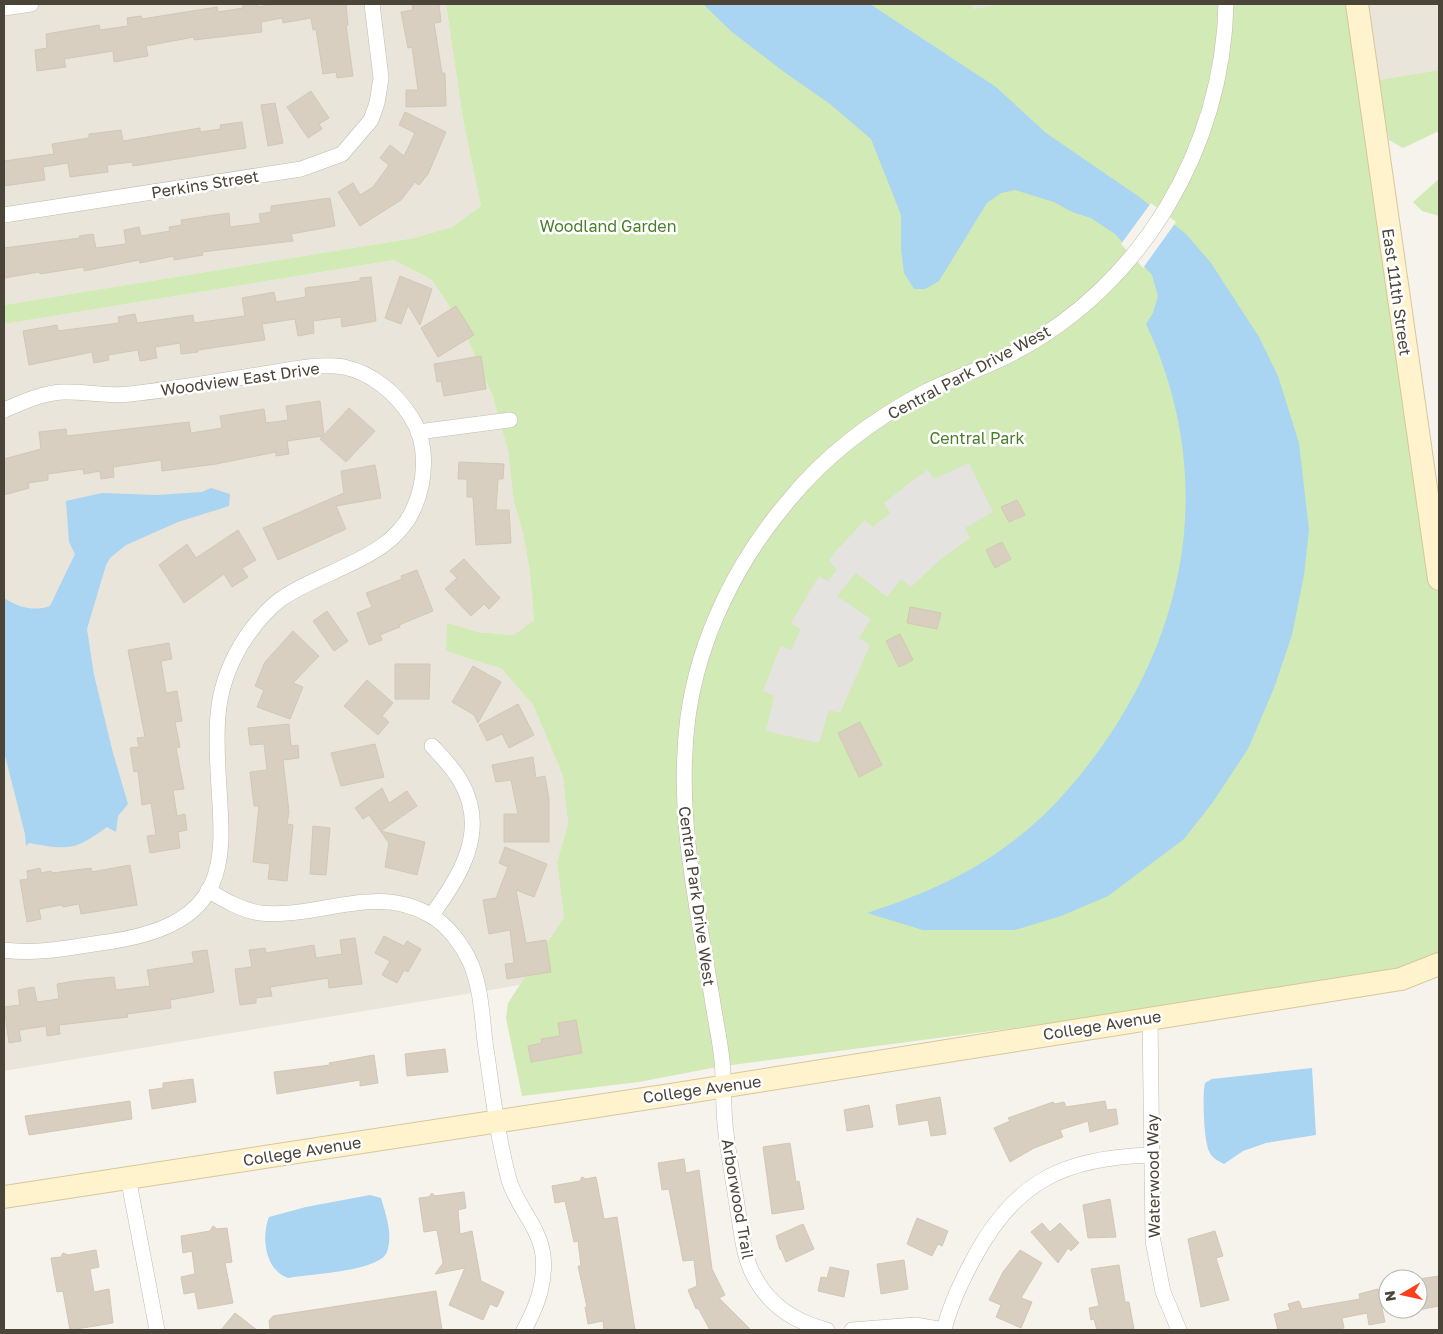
<svg xmlns="http://www.w3.org/2000/svg" width="1443" height="1334" font-family="'Golos Text',sans-serif">
  <style>
    .residential { fill: #eae5da }
    .green { fill: #d2eab5 }
    .parking { fill: #e5e3e0 }
    .water { fill: #a9d4f2 }
    .pier { fill: #f6f3ec }
    .building { fill: #d8cfc1; stroke: #d3c7b4 }
    .lines { fill: none; stroke-linecap: round; stroke-linejoin: round }
    .street-casing { stroke: #c2bbae; stroke-width: 16 }
    .secondary-casing { stroke: #d6c79b; stroke-width: 24 }
    .street { stroke: #fff; stroke-width: 15 }
    .secondary { stroke: #fff3cd; stroke-width: 22 }
    .labels { text-anchor: middle; dominant-baseline: central; stroke-width: 5; stroke-linejoin: round; paint-order: stroke }
    .street-label { font-size: 16px; fill: #4b4439; stroke: #fff }
    .park-label { font-size: 16px; fill: #4a7f2a; stroke: #fff }
  </style>
  <rect width="100%" height="100%" fill="#f6f3ec"/>
  <g class="residential">
    <polygon points="4,4 446,4 463,120 481,206 452,227 414,238 4,305"/>
    <polygon points="1363,4 1439,4 1439,70 1373,81"/>
    <polygon points="394,260 432,280 460,322 493,397 508,451 514,502 523,533 530,573 534,621 514,635 478,632 448,624 446,651 502,669 533,705 547,738 563,776 568,824 557,862 564,917 520,985 4,1071 4,324"/>
  </g>
  <g class="green">
    <polygon points="446,4 1349,4 1439,596 1439,972 717,1067 639,1082 522,1096 506,1018 508,1003 564,917 557,862 568,824 563,776 547,738 533,705 502,669 446,651 447,623 478,632 514,635 534,620 530,573 523,533 514,502 508,451 493,397 460,322 432,280 394,260 4,324 4,305 414,238 452,227 481,206 463,120"/>
    <polygon points="1439,70 1439,131 1403,148 1389,140 1381,103 1373,81"/>
    <polygon points="1439,179 1439,216 1422,211 1413,202"/>
  </g>
  <g class="parking">
    <polygon points="972,4 1005,4 973,9"/>
    <polygon points="969,463 993,512 965,528 970,538 941,559 911,587 901,579 887,597 856,573 837,596 871,619 859,638 870,645 840,713 829,710 819,743 766,731 774,696 763,691 776,657 781,646 791,650 801,629 791,623 819,576 828,581 837,570 829,561 835,552 865,520 873,527 890,513 884,503 913,480 928,470 934,479"/>
  </g>
  <g class="water">
    <path d="M703,4h167l126,83 50,46 92,63 48,38 25,29 48,74 19,39 21,67 10,87 -5,45 -12,60 -18,53 -26,61 -35,53 -29,37 -76,57 -47,20 -46,14h-92l-56,-17c51,-17 99,-36 142,-69 36,-26 65,-59 91,-95 92,-128 114,-280 46,-425l7,-11 5,-17 -6,-21 -37,-41 -24,-16 -19,-6 -18,-10 -39,-12 -14,3 -14,10 -48,78 -14,8h-11l-10,-16 -3,-24v-34l-30,-76 -41,-35 -46,-32 -52,-40z"/>
    <path d="M211,488l19,6 -1,12 -51,16 -52,23 -16,13 -4,7 -19,64 7,46 19,78 15,51 -10,12 -2,16 -9,-5c-33,24 -38,23 -78,16l-3,3 -1,-12 -21,-82v-154c14,9 29,14 46,8l25,-52 -6,-12 -3,-41 36,-8 54,2 46,-3z"/>
    <path d="M1312,1068l4,67 -50,8 -23,8 -19,13c-6,-3 -13,-7 -15,-13 -5,-10 -7,-56 -4,-68l7,-4z"/>
    <path d="M370,1195l11,3c5,17 12,36 6,54 -8,20 -79,22 -99,26 -23,-8 -27,-41 -19,-61l37,-10z"/>
  </g>
  <polygon class="pier" points="1151,203 1176,222 1143,268 1121,244"/>
  <g class="building">
    <polygon points="243,4 258,4 258,7 274,4 346,4 348,25 346,25 353,76 337,78 336,72 323,74 316,29 313,30 311,18 283,23 282,18 261,22 262,32 194,40 194,37 146,46 148,56 114,62 113,51 64,59 66,67 37,71 35,50 47,48 46,34 99,25 100,30 128,26 127,18 141,16 142,19 217,7 218,12 243,8"/>
    <polygon points="412,4 439,4 441,22 434,23 442,73 445,73 446,106 406,107 406,90 418,90 412,47 408,48 401,12 413,10"/>
    <polygon points="311,91 329,118 319,124 322,129 308,138 287,107"/>
    <polygon points="275,103 283,143 268,146 261,105"/>
    <polygon points="405,112 446,132 428,174 419,185 415,182 401,200 360,226 338,192 353,183 360,195 373,187 389,165 380,158 390,145 404,156 415,133 399,125"/>
    <polygon points="242,122 246,148 133,166 132,162 107,165 108,172 70,177 68,163 43,167 45,180 4,186 4,161 54,154 52,144 89,138 89,134 121,130 123,141 200,128 200,132 221,129 220,125"/>
    <polygon points="330,198 335,226 291,234 293,241 202,252 203,255 174,260 174,256 140,263 139,260 84,271 84,267 40,274 39,272 4,278 4,248 80,238 79,236 93,234 96,248 126,244 124,230 139,227 141,236 170,231 169,227 182,225 181,220 229,213 230,227 261,223 259,214 271,212 271,206"/>
    <polygon points="400,276 432,289 420,325 408,305 401,324 385,318"/>
    <polygon points="371,277 376,321 342,327 341,317 313,321 314,333 298,336 295,319 262,324 265,340 198,350 198,352 181,354 180,343 155,347 157,358 140,361 138,350 108,355 109,360 94,363 92,352 29,365 23,331 57,325 58,331 119,323 118,317 135,314 137,323 193,315 194,323 245,316 242,298 274,292 276,302 306,297 305,288 360,281 360,278"/>
    <polygon points="456,306 474,335 438,357 421,328"/>
    <polygon points="481,356 486,389 444,396 441,381 437,382 434,364"/>
    <polygon points="320,401 324,435 349,408 375,431 346,462 320,439 323,436 287,441 289,454 276,456 276,452 216,464 162,471 161,460 113,467 114,477 101,479 100,471 84,474 83,469 48,474 48,480 28,483 29,488 4,495 4,459 41,449 39,432 66,429 67,436 189,422 191,433 222,428 220,416 264,409 266,423 288,420 286,406"/>
    <polygon points="459,462 504,464 503,479 498,479 496,510 509,510 511,543 476,545 473,497 467,497 467,479 458,479"/>
    <polygon points="375,465 381,498 336,506 346,529 278,560 263,528 344,493 341,471"/>
    <polygon points="1017,500 1025,515 1009,522 1001,507"/>
    <polygon points="238,530 256,560 242,568 248,577 232,587 224,574 184,603 159,565 187,544 196,558"/>
    <polygon points="1002,542 1011,559 995,568 986,550"/>
    <polygon points="464,559 500,598 489,609 484,604 471,616 445,589 457,578 450,571"/>
    <polygon points="417,570 433,611 399,625 400,627 380,635 382,640 369,645 357,613 372,607 366,593 402,579 401,576"/>
    <polygon points="910,607 941,613 937,629 907,623"/>
    <polygon points="327,611 348,641 334,651 313,621"/>
    <polygon points="293,631 319,656 293,683 303,687 290,719 257,707 264,690 255,686 265,662"/>
    <polygon points="900,634 913,660 899,667 886,641"/>
    <polygon points="169,643 172,659 161,661 166,693 177,691 182,721 175,722 180,747 176,748 184,789 173,790 177,816 185,814 187,830 178,832 180,848 150,853 147,836 156,835 151,803 142,805 138,771 134,772 130,748 139,747 137,738 145,737 128,650"/>
    <polygon points="395,664 430,664 429,699 395,699"/>
    <polygon points="473,666 501,682 478,723 474,715 452,702"/>
    <polygon points="367,680 393,703 382,716 389,722 378,735 344,706"/>
    <polygon points="518,704 534,735 509,748 502,734 487,741 479,725"/>
    <polygon points="860,722 882,765 859,777 838,733"/>
    <polygon points="289,724 291,746 298,745 299,758 283,760 289,812 287,824 293,825 287,881 268,879 270,864 253,862 259,806 254,806 250,772 267,770 264,744 250,745 248,728"/>
    <polygon points="375,744 384,777 341,786 331,753"/>
    <polygon points="533,757 536,778 545,776 549,799 549,842 504,842 504,814 518,814 511,780 496,782 492,765"/>
    <polygon points="382,788 389,803 407,791 417,806 381,831 425,842 417,875 385,867 389,843 369,815 363,819 355,808"/>
    <polygon points="313,826 330,828 326,875 310,874"/>
    <polygon points="505,847 547,864 534,897 516,890 526,943 546,940 551,972 507,979 505,964 514,963 510,930 489,934 483,900 496,898 508,867 499,863"/>
    <polygon points="130,865 137,905 81,914 79,904 63,907 62,905 39,909 41,919 27,922 20,880 28,879 27,871 40,868 41,873 51,871 52,873 91,868 92,872"/>
    <polygon points="384,936 404,946 407,941 421,949 408,972 404,970 397,983 382,975 390,961 375,953"/>
    <polygon points="355,938 362,984 329,988 328,978 270,987 272,996 256,998 256,1003 240,1005 235,969 252,967 249,950 265,948 266,953 314,945 316,958 342,954 340,940"/>
    <polygon points="207,950 214,992 170,1000 171,1008 127,1014 128,1017 59,1025 60,1034 47,1036 46,1026 19,1030 21,1041 9,1043 4,1007 20,1005 18,990 34,987 37,1002 59,999 57,984 74,981 114,977 116,990 150,986 147,970 194,963 192,952"/>
    <polygon points="576,1020 582,1053 531,1062 528,1046 542,1043 541,1039 560,1036 558,1023"/>
    <polygon points="445,1049 448,1072 407,1076 405,1054"/>
    <polygon points="374,1055 378,1083 360,1086 360,1080 277,1094 274,1072 330,1065 329,1063"/>
    <polygon points="193,1079 196,1102 152,1109 149,1090 163,1088 163,1083"/>
    <polygon points="940,1097 946,1134 931,1136 928,1120 899,1125 896,1105"/>
    <polygon points="130,1101 132,1119 29,1135 25,1116"/>
    <polygon points="1105,1101 1107,1110 1116,1109 1118,1124 1090,1132 1088,1121 1060,1130 1063,1137 1034,1148 1010,1162 994,1128 1010,1121 1008,1118 1053,1102 1055,1104 1064,1102 1066,1107"/>
    <polygon points="869,1105 873,1127 847,1131 844,1110"/>
    <polygon points="790,1143 796,1182 799,1181 804,1209 772,1214 763,1147"/>
    <polygon points="684,1159 686,1173 699,1170 712,1269 725,1295 719,1298 751,1330 710,1330 698,1308 696,1309 688,1290 697,1286 694,1260 683,1261 669,1189 662,1190 658,1163"/>
    <polygon points="582,1177 586,1179 596,1177 604,1219 617,1217 635,1330 604,1330 603,1321 588,1324 585,1307 587,1307 578,1266 581,1266 578,1241 574,1242 565,1201 555,1203 552,1186 580,1181"/>
    <polygon points="464,1192 466,1208 458,1210 460,1234 472,1231 481,1281 504,1292 497,1307 490,1304 483,1320 449,1305 465,1268 435,1274 443,1263 437,1230 424,1232 421,1212 419,1198 429,1197 432,1193 435,1196"/>
    <polygon points="1110,1199 1116,1237 1088,1238 1083,1205"/>
    <polygon points="917,1218 948,1231 942,1246 938,1244 932,1256 907,1244"/>
    <polygon points="1042,1223 1050,1232 1060,1223 1079,1243 1071,1251 1068,1248 1058,1263 1031,1232"/>
    <polygon points="803,1224 814,1249 786,1262 781,1249 780,1250 776,1236"/>
    <polygon points="213,1226 217,1229 227,1228 232,1262 225,1263 233,1303 198,1309 195,1292 184,1294 181,1277 195,1274 192,1251 183,1253 181,1236 210,1231"/>
    <polygon points="1215,1231 1223,1256 1216,1258 1229,1300 1201,1307 1188,1239"/>
    <polygon points="96,1250 99,1267 90,1269 94,1292 109,1289 113,1323 70,1330 63,1291 57,1292 51,1258 61,1257 63,1253 68,1255"/>
    <polygon points="1020,1250 1042,1263 1021,1298 1032,1302 1021,1328 996,1317 1001,1305 989,1300 1003,1272"/>
    <polygon points="904,1260 908,1289 881,1294 877,1264"/>
    <polygon points="1119,1265 1125,1302 1129,1302 1134,1329 1097,1330 1094,1319 1091,1320 1089,1308 1099,1306 1091,1269"/>
    <polygon points="830,1267 849,1271 844,1297 818,1291 821,1277 827,1278"/>
    <polygon points="1439,1276 1439,1306 1418,1310 1418,1279"/>
    <polygon points="1378,1289 1385,1322 1369,1325 1367,1313 1342,1318 1344,1328 1331,1330 1278,1330 1274,1314 1290,1310 1288,1304 1299,1301 1302,1309 1360,1299 1359,1294"/>
    <polygon points="436,1291 442,1330 270,1330 269,1321 273,1316"/>
    <polygon points="235,1313 257,1330 221,1330"/>
  </g>
  <g class="lines">
    <defs>
      <g id="street">
        <polyline points="4,8 31,4"/>
        <polyline points="4,215 301,169 342,154 371,120 377,103 381,78 372,4"/>
        <path d="M4,410c19,-8 38,-17 59,-18 22,-1 45,5 67,2 47,-5 94,-14 140,-21 24,-4 50,-10 74,-6 28,6 52,26 67,50 18,27 15,67 1,95 -23,48 -90,58 -131,87 -16,12 -30,30 -40,46 -13,22 -21,45 -23,70 -9,104 47,202 -104,226 -37,5 -74,14 -110,9"/>
        <polyline points="418,432 510,420"/>
        <path d="M208,890c16,10 33,20 52,23 58,6 115,-30 170,2 18,10 33,31 41,49 10,24 11,52 14,78 7,46 12,93 24,138 8,27 30,46 34,75 3,28 -6,51 -19,75"/>
        <path d="M431,916c29,-39 58,-85 30,-134 -7,-13 -19,-25 -29,-36"/>
        <polyline points="1150,1018 1153,1241 1163,1292 1179,1330"/>
        <polyline points="128,1177 157,1330"/>
        <path d="M827,1330c-32,-8 -59,-25 -74,-56 -10,-19 -11,-41 -15,-62 -4,-29 -10,-58 -13,-88 -2,-21 -1,-43 -3,-64 -2,-19 -6,-37 -9,-56 -15,-95 -38,-190 -25,-287 11,-80 49,-156 101,-217 37,-45 86,-82 138,-109 29,-14 60,-24 88,-39 128,-68 208,-205 211,-348"/>
        <polyline points="852,1330 915,1325 944,1330"/>
        <path d="M944,1330c6,-25 17,-48 29,-70 41,-79 92,-103 179,-105"/>
      </g>
      <g id="secondary">
        <polyline points="1357,4 1439,579"/>
        <polyline points="4,1197 676,1094 1401,979 1439,964"/>
      </g>
    </defs>
    <use href="#street" class="street-casing"/>
    <use href="#secondary" class="secondary-casing"/>
    <use href="#street" class="street"/>
    <use href="#secondary" class="secondary"/>
  </g>
  <g class="labels">
    <g class="street-label">
      <text transform="translate(205 184) rotate(-9)">Perkins Street</text>
      <text transform="translate(1397 292) rotate(82)">East 111th Street</text>
      <text transform="translate(969 372) rotate(-28)">Central Park Drive West</text>
      <text transform="translate(240 379) rotate(-8)">Woodview East Drive</text>
      <text transform="translate(697 896) rotate(82)">Central Park Drive West</text>
      <text transform="translate(1102 1025) rotate(-9)">College Avenue</text>
      <text transform="translate(702 1089) rotate(-8)">College Avenue</text>
      <text transform="translate(302 1151) rotate(-9)">College Avenue</text>
      <text transform="translate(1153 1176) rotate(-91)">Waterwood Way</text>
      <text transform="translate(738 1199) rotate(80)">Arborwood Trail</text>
    </g>
    <g class="park-label">
      <text x="608" y="226">Woodland Garden</text>
      <text x="977" y="438">Central Park</text>
    </g>
  </g>
  <rect width="1443" height="1334" fill="none" stroke="#4b4439" stroke-width="10"/>
  <g transform="translate(1403 1294) rotate(261)"><circle r="24" fill="#ffffff" stroke="#b7b4b0"/>
  <path d="M0-4L9 19L0 12L-9 19Z" fill="#fc3f1d"/>
  <text y="-8" font-size="14" font-weight="bold" text-anchor="middle" fill="#4b4439">N</text>
  </g>
</svg>
